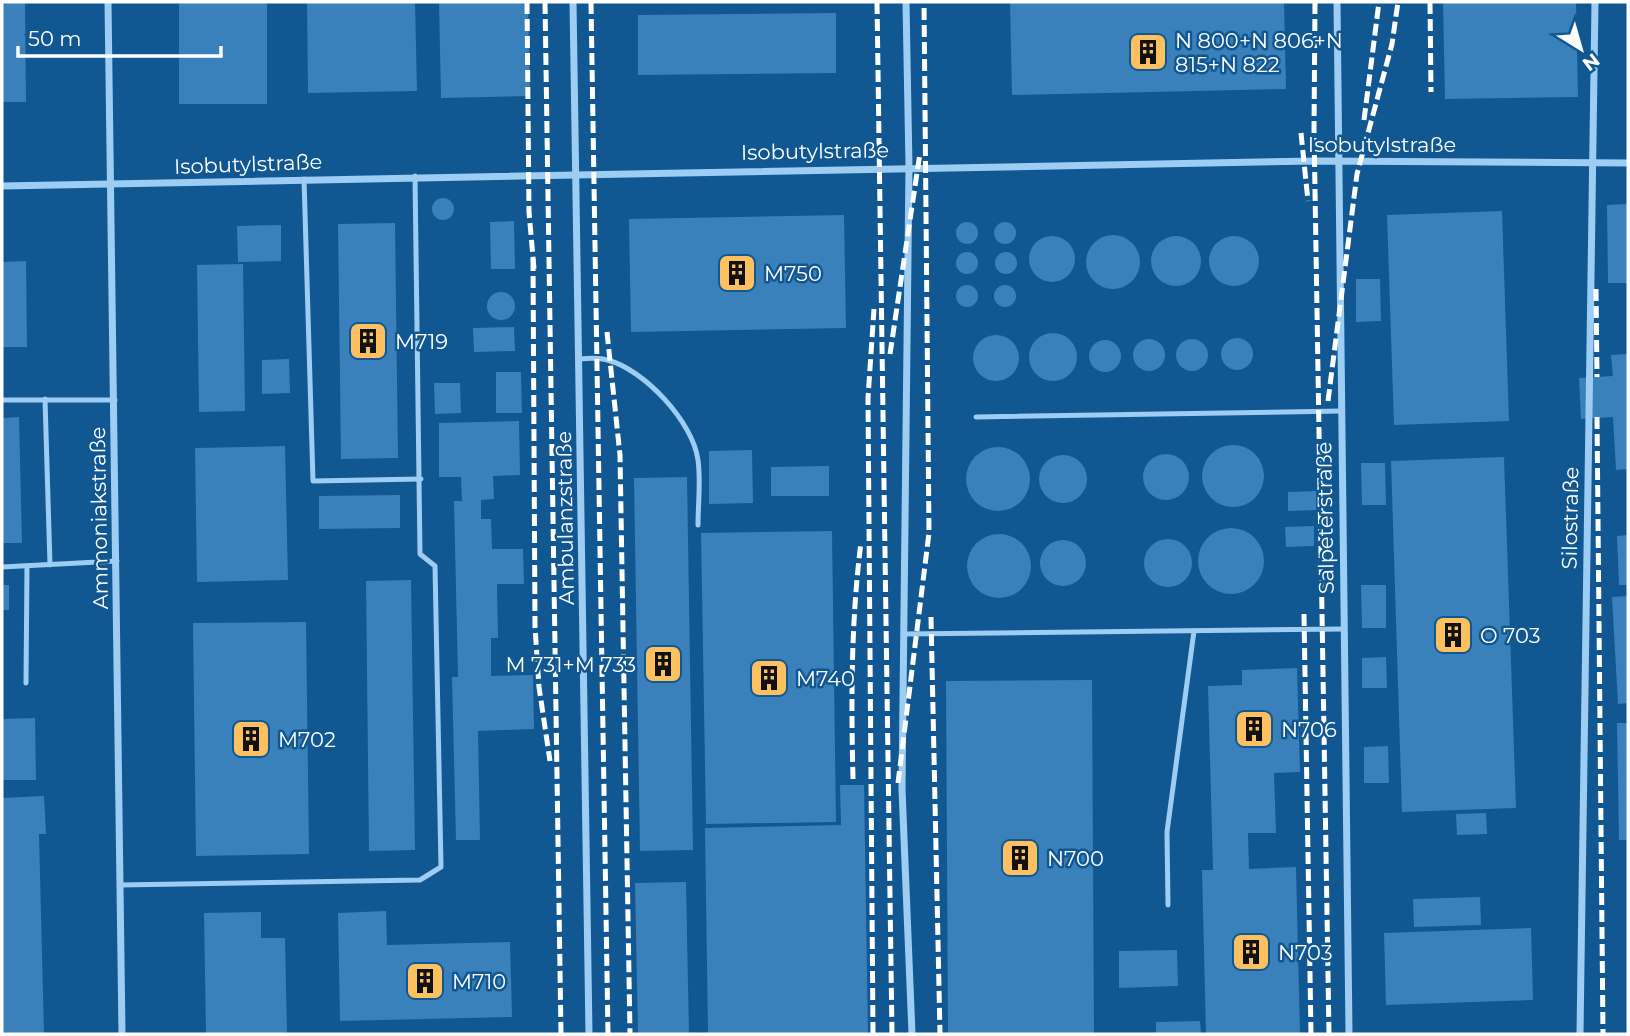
<svg xmlns="http://www.w3.org/2000/svg" width="1630" height="1036" font-family="Montserrat,sans-serif">
  <style>
    .building { fill: #3a80ba }
    .lines { fill: none; stroke-linecap: round; stroke-linejoin: round }
    .lane { stroke: #9ecdf3; stroke-width: 5 }
    .street { stroke: #9ecdf3; stroke-width: 7 }
    .rail { stroke: #fff; stroke-width: 5; stroke-dasharray: 12 5; stroke-linecap: butt }
    .labels { text-anchor: middle; dominant-baseline: central; stroke-width: 5; stroke-linejoin: round; paint-order: stroke }
    .poi-label { font-size: 21px; fill: #fff; stroke: #115792; text-anchor: start }
    .street-label { font-size: 21px; fill: #fff; stroke: #115792 }
  </style>
  <rect width="100%" height="100%" fill="#115792"/>
  <g class="building">
    <polygon points="2,2 25,2 26,102 2,102"/>
    <rect x="179" y="2" width="88" height="102"/>
    <polygon points="307,2 415,2 417,91 308,93"/>
    <polygon points="439,2 528,2 530,96 441,98"/>
    <polygon points="1010,2 1284,2 1286,89 1012,95"/>
    <polygon points="1443,2 1576,2 1578,97 1445,99"/>
    <polygon points="836,13 836,73 638,75 638,15"/>
    <circle cx="443" cy="209" r="11"/>
    <polygon points="1628,204 1628,283 1608,283 1607,205"/>
    <polygon points="1502,211 1509,421 1394,425 1387,215"/>
    <polygon points="844,215 846,328 631,332 629,219"/>
    <polygon points="514,221 515,269 491,269 490,222"/>
    <circle cx="1005" cy="233" r="11"/>
    <circle cx="967" cy="233" r="11"/>
    <polygon points="395,223 398,458 341,459 338,224"/>
    <polygon points="281,225 281,261 238,262 237,226"/>
    <circle cx="1113" cy="262" r="27"/>
    <circle cx="1234" cy="261" r="25"/>
    <circle cx="1052" cy="259" r="23"/>
    <circle cx="1176" cy="261" r="25"/>
    <circle cx="1006" cy="263" r="11"/>
    <circle cx="967" cy="263" r="11"/>
    <polygon points="26,261 27,347 2,347 2,262"/>
    <polygon points="243,264 245,411 199,412 197,265"/>
    <polygon points="1356,279 1380,279 1381,321 1356,322"/>
    <circle cx="967" cy="296" r="11"/>
    <circle cx="1005" cy="296" r="11"/>
    <circle cx="501" cy="306" r="14"/>
    <polygon points="514,327 515,351 474,352 473,328"/>
    <circle cx="1053" cy="357" r="24"/>
    <circle cx="996" cy="358" r="23"/>
    <circle cx="1237" cy="354" r="16"/>
    <circle cx="1192" cy="355" r="16"/>
    <circle cx="1149" cy="355" r="16"/>
    <circle cx="1105" cy="356" r="16"/>
    <polygon points="1628,354 1628,469 1616,470 1613,417 1581,419 1579,378 1613,376 1611,355"/>
    <polygon points="289,359 290,393 262,394 262,360"/>
    <polygon points="496,372 521,372 522,413 496,413"/>
    <polygon points="434,383 460,383 461,413 435,414"/>
    <polygon points="19,417 22,543 2,543 2,418"/>
    <polygon points="519,421 520,475 493,476 494,499 481,500 481,519 491,519 492,549 523,549 524,584 497,584 498,638 491,638 491,676 533,675 534,729 478,731 480,840 456,840 452,677 458,677 454,501 462,501 461,477 439,477 439,423"/>
    <circle cx="1233" cy="476" r="31"/>
    <polygon points="285,446 288,580 197,582 195,448"/>
    <circle cx="998" cy="479" r="32"/>
    <polygon points="752,450 753,503 709,504 709,451"/>
    <circle cx="1166" cy="477" r="23"/>
    <circle cx="1063" cy="479" r="24"/>
    <polygon points="1504,457 1516,808 1402,812 1391,461"/>
    <polygon points="1361,463 1385,463 1386,505 1362,505"/>
    <polygon points="829,466 829,496 771,496 771,467"/>
    <polygon points="687,477 693,850 640,851 634,478"/>
    <polygon points="1316,491 1316,510 1288,511 1288,492"/>
    <polygon points="400,495 400,528 319,529 319,496"/>
    <polygon points="1314,526 1314,546 1286,547 1285,527"/>
    <circle cx="1231" cy="561" r="33"/>
    <polygon points="832,531 836,822 706,824 701,533"/>
    <circle cx="999" cy="566" r="32"/>
    <polygon points="1628,535 1628,585 1619,585 1617,536"/>
    <circle cx="1168" cy="563" r="24"/>
    <circle cx="1063" cy="563" r="23"/>
    <polygon points="411,580 415,850 369,851 366,581"/>
    <rect x="2" y="585" width="7" height="25"/>
    <polygon points="1361,585 1386,585 1386,628 1362,628"/>
    <polygon points="1628,596 1628,703 1618,704 1612,597"/>
    <polygon points="306,622 309,854 196,856 193,623"/>
    <polygon points="1386,657 1387,688 1362,688 1362,658"/>
    <polygon points="1297,668 1300,772 1274,773 1276,833 1248,833 1249,869 1296,867 1300,1034 1206,1034 1202,870 1213,870 1208,686 1242,685 1242,670"/>
    <polygon points="1092,680 1094,1034 948,1034 946,681"/>
    <polygon points="35,718 36,780 2,780 2,719"/>
    <polygon points="1617,723 1628,723 1628,840 1619,840"/>
    <polygon points="1388,746 1389,783 1364,783 1364,747"/>
    <polygon points="840,785 864,785 868,1034 708,1034 705,828 841,825"/>
    <polygon points="44,796 46,834 39,834 44,1034 2,1034 2,798"/>
    <polygon points="1486,813 1487,834 1457,835 1456,814"/>
    <polygon points="686,882 689,1034 638,1034 635,883"/>
    <polygon points="1480,897 1481,925 1414,927 1413,899"/>
    <polygon points="386,911 387,945 510,942 512,1017 340,1021 338,913"/>
    <polygon points="261,912 261,938 285,938 287,1034 206,1034 204,913"/>
    <polygon points="1531,928 1533,1000 1386,1005 1384,933"/>
    <polygon points="1177,950 1178,986 1119,988 1119,951"/>
    <polygon points="1200,1021 1201,1034 1156,1034 1156,1022"/>
  </g>
  <g class="lines">
    <g class="lane">
      <polyline points="304,179 313,481 421,479"/>
      <path d="M580,359c9,-1 18,-2 27,1 37,9 86,62 91,100 3,21 0,44 0,65"/>
      <polyline points="45,399 50,565"/>
      <polyline points="2,400 115,400"/>
      <polyline points="976,417 1342,411"/>
      <polyline points="2,567 117,561"/>
      <polyline points="904,634 1344,629"/>
      <polyline points="26,683 27,566"/>
      <polyline points="120,885 420,880 441,867 435,566 420,554 415,176"/>
      <polyline points="1168,905 1167,832 1194,631"/>
    </g>
    <g class="street">
      <polyline points="108,2 122,1034"/>
      <polyline points="573,2 589,1034"/>
      <polyline points="906,2 909,167 902,789 912,1034"/>
      <polyline points="1337,2 1349,1034"/>
      <polyline points="2,186 1315,161 1628,163"/>
      <polyline points="1580,1034 1595,2"/>
    </g>
    <g class="rail">
      <polyline points="527,2 529,212 534,269"/>
      <polyline points="545,2 561,1034"/>
      <polyline points="591,2 608,1034"/>
      <polyline points="877,2 892,1034"/>
      <polyline points="1315,2 1314,130 1329,1034"/>
      <polyline points="1430,2 1431,92"/>
      <polyline points="1364,120 1379,2"/>
      <polyline points="1301,133 1308,201"/>
      <polyline points="533,259 535,627 539,687 550,761"/>
      <polyline points="1596,289 1597,377"/>
      <polyline points="607,332 620,455 630,1034"/>
      <polyline points="890,354 920,153"/>
      <polyline points="1328,401 1357,174 1392,44 1398,2"/>
      <polyline points="1597,417 1603,1034"/>
      <polyline points="1304,614 1311,1034"/>
      <polyline points="931,617 940,1034"/>
      <path d="M853,779c-2,-80 -2,-157 8,-237"/>
      <polyline points="898,783 929,533 924,2"/>
      <polyline points="873,1034 868,398 874,309"/>
    </g>
  </g>
  <defs>
    <symbol id="building-square" viewBox="-11 -11 22 22"><rect x="-9" y="-9" width="18" height="18" rx="4" fill="#ffc05f" stroke="#115792"/><path d="M-4-6H4V6H1V3H-1V6H-4ZM-2.5-4.3h1.7v1.8h-1.7ZM.8-4.3h1.7v1.8H.8ZM-2.5-1h1.7V.8h-1.7ZM.8-1h1.7V.8H.8Z" fill="#111"/></symbol>
  </defs>
  <g fill-rule="evenodd">
    <use href="#building-square" x="1126" y="30" width="44" height="44"/>
    <use href="#building-square" x="715" y="251" width="44" height="44"/>
    <use href="#building-square" x="346" y="319" width="44" height="44"/>
    <use href="#building-square" x="1431" y="613" width="44" height="44"/>
    <use href="#building-square" x="641" y="642" width="44" height="44"/>
    <use href="#building-square" x="747" y="656" width="44" height="44"/>
    <use href="#building-square" x="1232" y="707" width="44" height="44"/>
    <use href="#building-square" x="229" y="717" width="44" height="44"/>
    <use href="#building-square" x="998" y="836" width="44" height="44"/>
    <use href="#building-square" x="1229" y="930" width="44" height="44"/>
    <use href="#building-square" x="403" y="959" width="44" height="44"/>
  </g>
  <g class="labels">
    <g class="poi-label">
      <text x="1175" y="40">N 800+N 806+N<tspan x="1175" dy="24">815+N 822</tspan></text>
      <text x="764" y="273">M750</text>
      <text x="395" y="341">M719</text>
      <text x="1480" y="635">O 703</text>
      <text x="636" y="664" text-anchor="end">M 731+M 733</text>
      <text x="796" y="678">M740</text>
      <text x="1281" y="729">N706</text>
      <text x="278" y="739">M702</text>
      <text x="1047" y="858">N700</text>
      <text x="1278" y="952">N703</text>
      <text x="452" y="981">M710</text>
    </g>
    <g class="street-label">
      <text x="1382" y="144">Isobutylstraße</text>
      <text transform="translate(815 151) rotate(-1)">Isobutylstraße</text>
      <text transform="translate(248 164) rotate(-2)">Isobutylstraße</text>
      <text transform="translate(99 518) rotate(-91)">Ammoniakstraße</text>
      <text transform="translate(565 518) rotate(-91)">Ambulanzstraße</text>
      <text transform="translate(1325 518) rotate(-91)">Salpeterstraße</text>
      <text transform="translate(1570 518) rotate(-89)">Silostraße</text>
    </g>
  </g>
  <rect width="1630" height="1036" fill="none" stroke="#ffffff" stroke-width="7"/>
  <g transform="translate(1581 49) rotate(143)" stroke="#115792" stroke-width="5" paint-order="stroke">
  <path d="M0-5L12 26L0 18L-12 26Z" fill="#ffffff"/>
  <text y="-10" font-size="19" font-weight="bold" text-anchor="middle" fill="#ffffff">N</text>
  </g>
  <path d="M18 46v10h203v-10" fill="none" stroke="#ffffff" stroke-width="3.5"/>
  <text x="28" y="46" font-size="21" fill="#ffffff" stroke="#115792" stroke-width="5" paint-order="stroke">50 m</text>
</svg>
